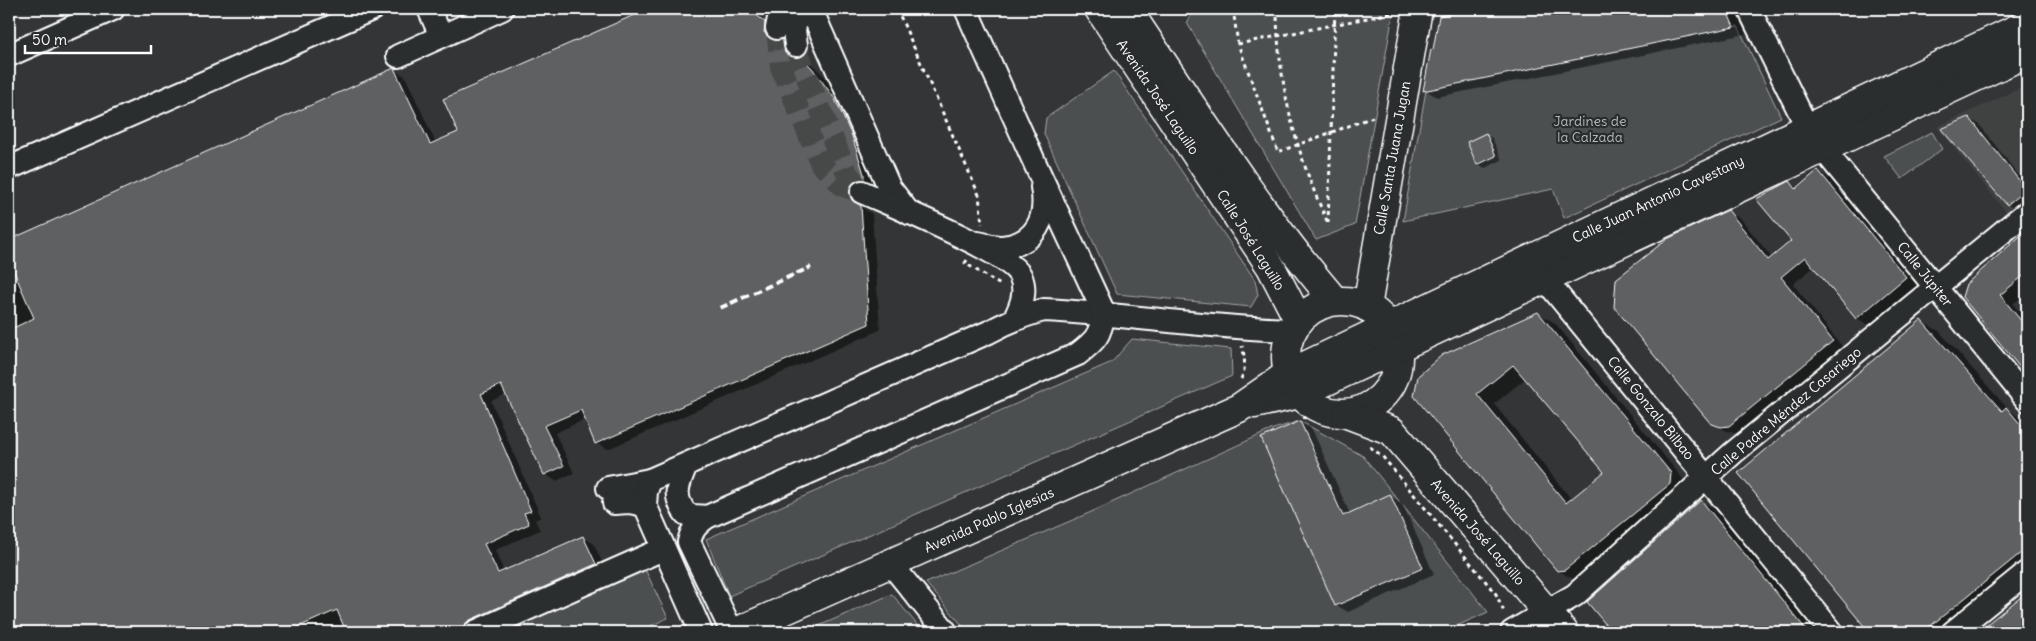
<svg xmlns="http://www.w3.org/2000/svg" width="2036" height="641" font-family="Delius,sans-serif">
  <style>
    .built { fill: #404243 }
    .green { fill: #4c4f50; stroke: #a6a7a8 }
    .shadow { fill: #0007; fill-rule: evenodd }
    .building { fill: #5f6162; stroke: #fff; fill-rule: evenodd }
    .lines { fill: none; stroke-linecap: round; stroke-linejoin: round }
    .minor-tunnel { stroke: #47494a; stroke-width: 22; stroke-dasharray: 22 11; stroke-linecap: butt }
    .minor-casing { stroke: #fff; stroke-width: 26 }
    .major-casing { stroke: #fff; stroke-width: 31 }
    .path { stroke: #fff; stroke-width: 3; stroke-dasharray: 4 4; stroke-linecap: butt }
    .minor { stroke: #2a2d2e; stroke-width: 22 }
    .major { stroke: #2a2d2e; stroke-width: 28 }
    .rail { stroke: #fff; stroke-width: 4; stroke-dasharray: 8 4; stroke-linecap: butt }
    .labels { text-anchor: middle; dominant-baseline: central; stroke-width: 4.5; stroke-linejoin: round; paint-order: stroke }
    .street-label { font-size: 14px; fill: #fff; stroke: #2a2d2e }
    .park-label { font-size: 14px; fill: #b7b9b9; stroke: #2a2d2e }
  </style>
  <rect width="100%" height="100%" fill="#333536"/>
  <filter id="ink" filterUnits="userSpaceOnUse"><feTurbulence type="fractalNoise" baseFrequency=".02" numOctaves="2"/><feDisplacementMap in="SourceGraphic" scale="10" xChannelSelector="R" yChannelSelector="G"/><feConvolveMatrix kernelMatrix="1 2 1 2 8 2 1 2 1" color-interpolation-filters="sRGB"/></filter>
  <g filter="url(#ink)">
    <polygon class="built" points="2027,85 2027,195 2007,213 1937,127"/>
    <g class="green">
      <polygon points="1195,9 1394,9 1355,225 1316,240 1187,23"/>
      <polygon points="1738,26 1781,117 1564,218 1553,189 1403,221 1426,90"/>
      <polygon points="1114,71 1255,280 1258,295 1251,307 1117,294 1044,134 1046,118"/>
      <polygon points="1932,132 1942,149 1902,179 1884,156"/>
      <polygon points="1132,339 1231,349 1232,376 729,596 706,539 1112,362"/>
      <polygon points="1300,421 1363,456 1488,612 1443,632 968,632 926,583 1089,513 1273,429"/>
      <polygon points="643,565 668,618 637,632 491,632"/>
      <polygon points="892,594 923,632 805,632 814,628"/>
    </g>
    <g class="shadow">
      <polygon points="651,9 751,9 776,29 775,39 777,42 782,41 793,48 796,58 801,58 813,65 824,76 846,107 875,181 875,185 860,200 863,208 872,214 880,330 608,449 596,443 586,419 555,433 574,473 556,481 545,474 506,394 491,401 541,517 535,520 540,530 495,550 504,572 583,537 594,544 606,571 476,632 9,632 9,241 394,70 405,76 436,143 459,133 444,99"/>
      <polygon points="1482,9 1734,9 1746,34 1437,97 1425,90 1440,17"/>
      <polygon points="1969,119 1979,124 2027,186 2027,201 2017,210 2007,204"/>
      <polygon points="1486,135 1492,138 1502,160 1485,168 1478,164"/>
      <polygon points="1818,172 1831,179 1918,284 1869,325 1856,318 1814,267 1793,284 1844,349 1742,433 1734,433 1725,430 1711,423 1728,212 1741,219 1772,258 1793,242 1790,183 1799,188"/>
      <polygon points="2027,232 2027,292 2013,304 2027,321 2027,376 1963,297 1967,285"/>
      <path d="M1537,313l18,10 133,162 -112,96 -18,-11 -116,-214zM1526,378l80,94 -34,28 -78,-96z"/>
      <polygon points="1921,321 1939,331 2009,410 2027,423 2027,572 1953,632 1871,632 1740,473"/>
      <polygon points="1300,422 1312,429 1350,514 1390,496 1402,503 1434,574 1348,612 1336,605"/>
      <polygon points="1701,501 1719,511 1817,632 1613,632 1589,602"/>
      <polygon points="2027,594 2027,632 1979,632"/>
    </g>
    <g class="building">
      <polygon points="648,9 749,9 765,22 764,32 768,37 775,41 782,40 785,53 791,57 801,57 812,68 835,99 852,136 864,174 864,179 855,181 850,186 849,193 852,200 861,206 869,324 595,444 581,410 544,426 564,466 544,475 501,385 481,394 531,511 524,513 529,524 484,544 498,573 583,536 596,564 470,620 463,628 453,632 346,632 337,610 287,632 9,632 9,330 34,318 9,260 9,240 394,68 430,144 458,132 443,99"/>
      <polygon points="1475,9 1726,9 1734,27 1423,91 1431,49 1433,50 1439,16"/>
      <polygon points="1969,117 2026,189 2007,205 1941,129"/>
      <polygon points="1486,133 1496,156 1477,165 1467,142"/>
      <polygon points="1818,170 1906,277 1856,319 1805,257 1781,277 1833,341 1729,426 1721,427 1711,424 1614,307 1616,279 1667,239 1728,210 1768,260 1791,241 1756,199 1790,181 1796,189"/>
      <polygon points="2027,230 2027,273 2000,295 2027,328 2027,376 1962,297 1966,284"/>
      <path d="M1538,312l133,161 -1,11 -105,86 -8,1 -143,-175 4,-20 24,-21zM1513,365l91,107 -38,31 -89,-109z"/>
      <polygon points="1921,320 2002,411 2006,407 2027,432 2027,548 1923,632 1869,632 1738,473"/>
      <polygon points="1300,421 1343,516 1390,494 1423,568 1335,606 1261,438"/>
      <polygon points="1701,500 1808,632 1612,632 1587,602"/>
      <polygon points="2027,592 2027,632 1977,632"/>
    </g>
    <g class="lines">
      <g class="minor-tunnel">
        <polyline points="777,28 781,67 821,164 843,186 862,192"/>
        <polyline points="796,45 806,75 847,173 860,190"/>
      </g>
      <defs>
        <g id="minor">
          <polyline points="429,9 441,36"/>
          <polyline points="813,9 814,16 889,187 909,213"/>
          <polyline points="1749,9 1808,129"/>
          <polyline points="777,28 781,9"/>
          <polyline points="796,45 794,30 799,9"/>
          <polyline points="9,55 113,9"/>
          <polyline points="398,56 502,9"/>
          <polyline points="1823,149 2027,400"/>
          <polyline points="9,168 372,9"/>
          <path d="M862,192c29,13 146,60 158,83 7,15 2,29 -5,43"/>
          <path d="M978,243c7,1 16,4 24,4 34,-3 46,-29 40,-60"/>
          <polyline points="1544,278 1832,632"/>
          <path d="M686,465c-8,20 -14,30 0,49l8,2 13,1"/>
          <polyline points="608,488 650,480"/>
          <polyline points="614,503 629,502 645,505"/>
          <polyline points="891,564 946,632"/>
          <polyline points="475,632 663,549"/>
          <path d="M701,632l-56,-127 1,-13 4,-12 339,-148c18,-10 35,-17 55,-22 82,4 164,18 247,20"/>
          <path d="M732,632l-43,-90c3,-13 8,-18 18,-25l371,-163c18,-14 22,-18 26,-41l-63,-136 -75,-168"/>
          <polyline points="1512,632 1575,595 1733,453 2027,212"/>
          <polyline points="1953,632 2027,572"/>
        </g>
        <g id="major">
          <polyline points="1099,9 1271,267 1299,321"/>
          <path d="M1127,9c67,99 130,201 208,292"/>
          <circle cx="1342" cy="357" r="56"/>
          <polyline points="1367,307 1418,9"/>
          <polyline points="1254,404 1299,394 2027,53"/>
          <polyline points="1347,414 1392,431 1564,632"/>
          <polyline points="736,632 1239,408 1288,374 2027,24"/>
        </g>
      </defs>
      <use href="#minor" class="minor-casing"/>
      <use href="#major" class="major-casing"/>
      <g class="path">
        <polyline points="897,9 979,195 982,224"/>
        <polyline points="1233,9 1238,44 1278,152 1373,117"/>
        <path d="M1277,9c0,73 20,148 51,214"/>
        <polyline points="1238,44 1397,12"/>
        <polyline points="1328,223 1335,9"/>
        <polyline points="967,260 965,263 1002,286"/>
        <path d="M1241,379c5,-10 4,-22 1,-33"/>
        <polyline points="1302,417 1328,424"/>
        <polyline points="1370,447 1382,456 1496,594 1505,614"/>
        <polyline points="814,628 816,632"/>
      </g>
      <use href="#minor" class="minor"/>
      <use href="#major" class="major"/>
      <polyline class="rail" points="720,308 811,267"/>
    </g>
  </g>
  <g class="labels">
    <g class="street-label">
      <text transform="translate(1158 97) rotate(56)">Avenida José Laguillo</text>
      <text transform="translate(1392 158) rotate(-80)">Calle Santa Juana Jugan</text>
      <text transform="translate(1658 199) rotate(-25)">Calle Juan Antonio Cavestany</text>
      <text transform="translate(1251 240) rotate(58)">Calle José Laguillo</text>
      <text transform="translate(1925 274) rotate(51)">Calle Júpiter</text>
      <text transform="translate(1651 408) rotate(51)">Calle Gonzalo Bilbao</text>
      <text transform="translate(1786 411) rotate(-40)">Calle Padre Méndez Casariego</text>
      <text transform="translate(989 520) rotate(-24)">Avenida Pablo Iglesias</text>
      <text transform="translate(1478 532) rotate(49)">Avenida José Laguillo</text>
    </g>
    <g class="park-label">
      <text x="1590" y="121">Jardines de<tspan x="1590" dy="16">la Calzada</tspan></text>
    </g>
  </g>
  <rect width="2036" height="641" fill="none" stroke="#2a2d2e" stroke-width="30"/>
  <rect x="15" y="15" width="2006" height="611" fill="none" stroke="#fff" stroke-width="2" filter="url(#ink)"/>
  <path d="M25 45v8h126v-8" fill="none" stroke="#ffffff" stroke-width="2.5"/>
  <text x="32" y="45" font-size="15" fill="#ffffff" stroke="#2a2d2e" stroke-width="4" paint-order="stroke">50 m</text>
</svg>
